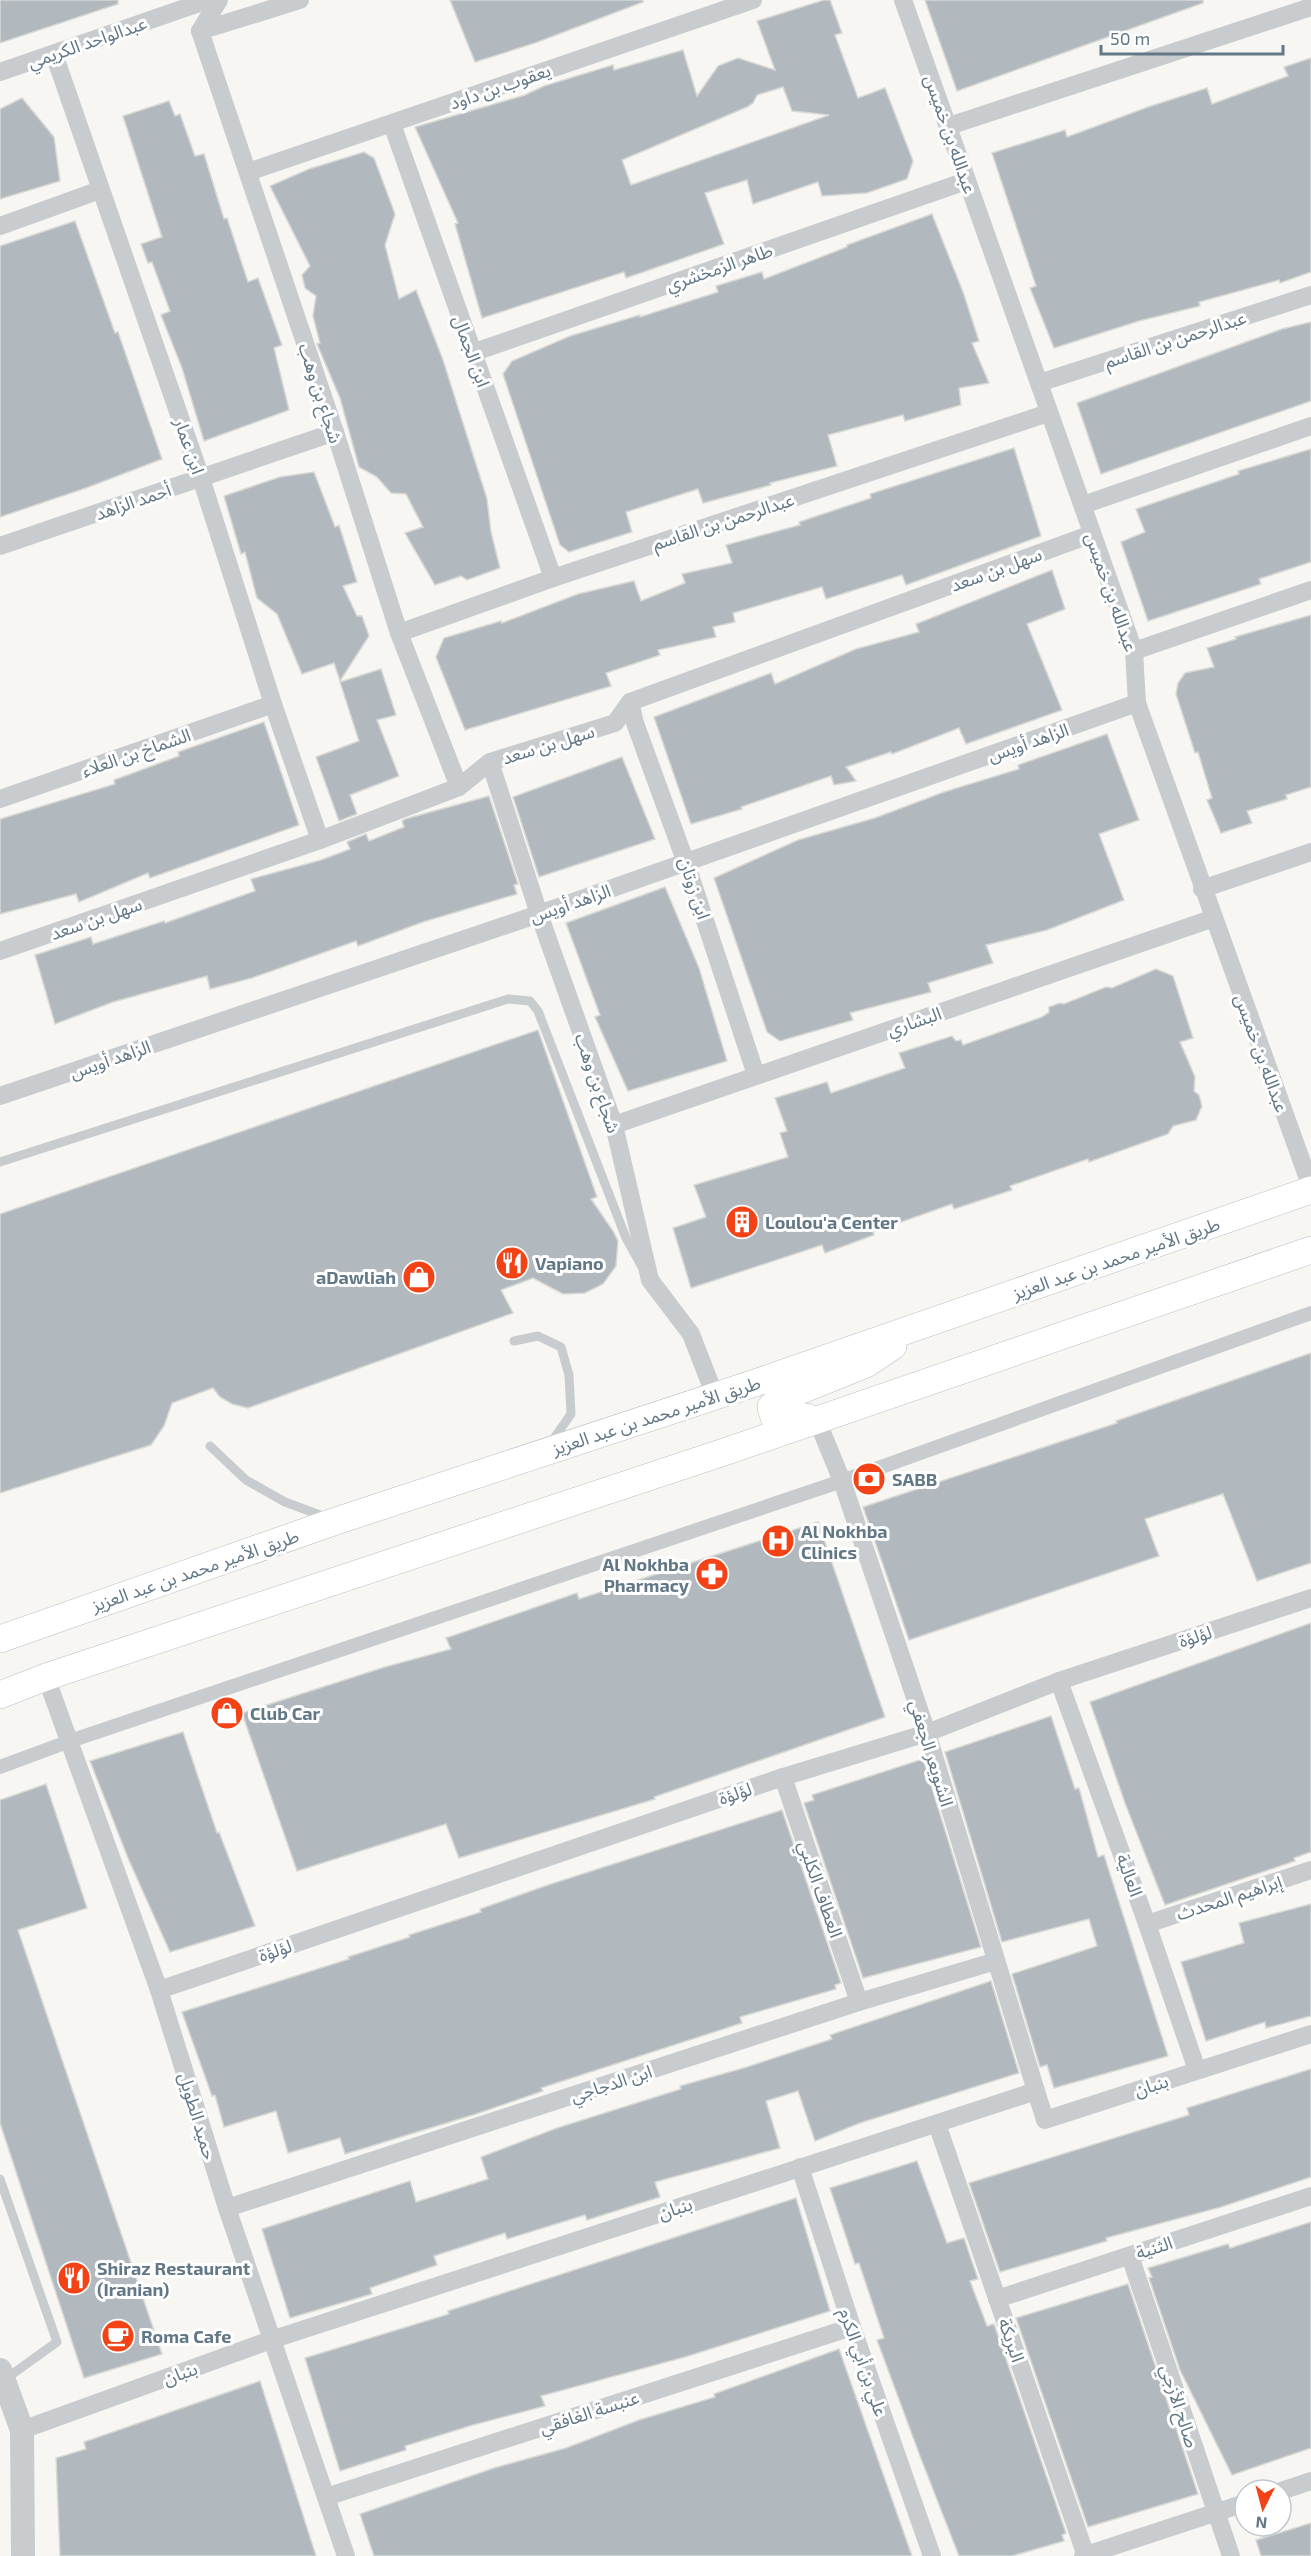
<svg xmlns="http://www.w3.org/2000/svg" width="1311" height="2556" font-family="'Exo 2','Noto Sans Arabic',sans-serif">
  <style>
    .building { fill: #b1b9be; stroke: #d8d8d5; stroke-width: 1.5; fill-rule: evenodd }
    .lines { fill: none; stroke-linecap: round; stroke-linejoin: round }
    .secondary-casing { stroke: #b8bec2; stroke-width: 28 }
    .service { stroke: #c8cccf; stroke-width: 9 }
    .pedestrian { stroke: #c8cccf; stroke-width: 14 }
    .minor { stroke: #c8cccf; stroke-width: 18 }
    .tertiary { stroke: #c8cccf; stroke-width: 24 }
    .secondary { stroke: #fff; stroke-width: 27 }
    .labels { text-anchor: middle; dominant-baseline: central; stroke-width: 6; stroke-linejoin: round; paint-order: stroke }
    .street-label { font-size: 18px; fill: #627887; stroke: #fff }
    .poi-label { font-size: 18px; font-weight: bold; fill: #627887; stroke: #fff; text-anchor: start }
  </style>
  <rect width="100%" height="100%" fill="#f7f6f2"/>
  <g class="building">
    <polygon points="0,0 118,0 118,4 0,43"/>
    <polygon points="450,0 643,0 643,2 535,43 475,62"/>
    <path d="M824,0h6l12,33 -7,2 23,63 27,-10 28,73 -6,18 -40,14 -45,3 -4,-14 -65,22 -6,-24 -42,13 19,51 -98,34 -2,-6 -142,46 -27,-94 3,-1 -43,-96 110,-32 19,-9 69,-21 1,5 69,-20 14,46 21,-30 20,-8 37,12 -18,-49zM783,87l9,24 37,4 -198,70 -9,-25 125,-53 6,-4 4,-8z"/>
    <polygon points="925,0 1203,0 1203,3 957,91"/>
    <polygon points="1311,58 1311,272 1280,283 1279,280 1199,302 1200,306 1139,321 1054,348 1030,288 1036,286 992,153 1065,130 1067,137 1148,107 1207,88 1212,104 1288,76 1284,67"/>
    <polygon points="22,98 54,137 60,181 0,199 0,109"/>
    <polygon points="169,101 175,116 180,114 195,156 204,154 224,219 227,218 248,282 258,278 282,345 274,348 289,410 204,441 182,368 161,315 170,311 152,262 148,263 141,244 162,237 123,116"/>
    <polygon points="364,152 374,158 395,214 385,245 399,299 416,290 443,360 487,499 491,532 500,568 467,580 461,576 435,585 405,533 423,527 406,494 391,493 377,477 359,467 340,398 317,344 320,343 313,316 316,296 305,288 302,275 310,266 270,186 309,169"/>
    <polygon points="932,214 963,292 979,341 972,343 989,383 959,388 961,405 905,421 903,415 828,435 837,466 770,483 771,485 703,503 698,489 626,512 632,532 569,552 560,545 503,374 512,361 570,336 640,315 640,317 718,292 716,286 762,272 764,279 847,247 847,245"/>
    <polygon points="75,221 115,333 118,332 162,459 86,488 0,517 0,246"/>
    <polygon points="1311,322 1311,401 1101,474 1077,403 1282,329"/>
    <polygon points="1014,448 1041,536 906,585 902,575 826,599 822,587 733,613 735,622 713,627 716,637 658,650 660,655 606,673 611,686 465,730 436,657 444,638 501,621 502,623 578,594 634,581 641,601 685,583 682,574 732,563 726,545 800,525 799,522 871,498 870,494"/>
    <polygon points="1311,449 1311,562 1259,579 1261,584 1148,621 1121,542 1145,532 1136,509 1239,474 1238,471"/>
    <polygon points="314,472 335,527 339,525 357,582 343,586 357,616 362,616 369,636 340,681 334,663 302,674 277,614 257,598 245,552 241,554 224,496 280,477"/>
    <polygon points="1052,570 1065,609 1027,624 1062,710 966,744 959,728 892,754 891,752 846,767 856,781 834,785 831,776 741,807 742,809 691,824 654,717 771,673 775,684 856,649 919,632 916,624"/>
    <polygon points="1311,615 1311,787 1286,795 1287,799 1247,811 1252,823 1221,833 1207,800 1212,798 1198,752 1195,753 1176,694 1178,683 1185,673 1214,667 1207,648 1236,639 1235,637"/>
    <polygon points="381,669 396,715 377,720 399,776 350,795 357,814 339,821 316,757 359,741 340,682"/>
    <polygon points="264,722 299,825 150,878 148,873 79,902 76,894 0,914 0,819 115,784 114,780 179,756 178,752"/>
    <polygon points="1107,734 1139,820 1099,834 1124,900 1047,930 986,945 993,963 928,983 931,992 850,1013 853,1020 780,1041 767,1032 714,878 798,840 875,818 944,792 1019,769 1018,765"/>
    <polygon points="622,757 655,839 539,877 513,797"/>
    <polygon points="489,796 518,884 514,885 517,894 423,922 358,946 356,941 252,978 210,989 207,976 113,1002 55,1024 35,955 91,937 93,944 164,921 165,923 255,891 251,879 321,860 350,849 347,842 366,834 369,841 404,827 402,821 405,819"/>
    <polygon points="665,887 699,968 727,1061 628,1091 595,1017 600,1015 566,923"/>
    <polygon points="1156,969 1173,976 1193,1038 1180,1042 1195,1077 1194,1091 1199,1095 1202,1106 1196,1120 1173,1126 1168,1134 1089,1162 1088,1159 1010,1186 1012,1190 954,1209 952,1204 873,1232 874,1235 825,1253 822,1245 691,1288 673,1228 706,1217 694,1185 788,1157 780,1133 787,1131 775,1098 827,1082 831,1093 905,1068 899,1053 952,1036 956,1041 961,1040 963,1045 1042,1017 1049,1012 1049,1007 1060,1003 1064,1004 1106,987 1112,988"/>
    <polygon points="538,1030 597,1197 591,1199 613,1231 618,1241 616,1266 603,1284 585,1293 563,1294 533,1278 501,1290 513,1313 248,1408 232,1404 220,1397 213,1388 172,1403 164,1426 151,1445 0,1493 0,1214"/>
    <polygon points="1311,1353 1311,1563 1257,1581 1223,1494 1145,1519 1159,1556 909,1640 863,1507 1117,1423 1116,1421"/>
    <polygon points="818,1522 885,1717 654,1797 655,1799 459,1858 446,1824 297,1871 242,1713 385,1667 451,1649 446,1638 577,1593 579,1599"/>
    <polygon points="1311,1623 1311,1852 1294,1858 1295,1861 1165,1905 1125,1803 1090,1702"/>
    <polygon points="1051,1716 1075,1789 1079,1788 1098,1857 1104,1855 1168,2056 1054,2088 1047,2065 1040,2067 1012,1974 1097,1946 1089,1919 1002,1942 945,1752"/>
    <polygon points="183,1732 217,1833 219,1832 255,1926 170,1952 128,1858 90,1761"/>
    <polygon points="923,1759 981,1947 863,1978 804,1803 814,1800 812,1795"/>
    <polygon points="46,1784 87,1908 18,1930 162,2354 84,2378 0,2123 0,1800"/>
    <polygon points="782,1810 841,1983 835,1985 836,1989 740,2017 742,2023 541,2088 543,2091 476,2114 345,2154 340,2138 288,2153 276,2111 224,2127 215,2095 212,2096 182,2012 349,1959 348,1957 410,1937 409,1935 481,1912 480,1909 548,1885"/>
    <polygon points="1311,1904 1311,2016 1266,2028 1265,2022 1206,2041 1181,1962 1244,1943 1239,1923"/>
    <polygon points="991,1981 1019,2073 860,2123 815,2141 798,2091 766,2101 780,2148 655,2182 660,2197 587,2220 585,2215 507,2239 505,2233 434,2256 437,2265 370,2288 372,2294 290,2318 262,2229 410,2181 416,2202 488,2179 481,2157 557,2128 681,2089 680,2086 747,2067 832,2039 830,2035"/>
    <polygon points="1311,2069 1311,2177 1221,2207 1106,2238 1107,2241 1000,2272 969,2183 1189,2115 1187,2108"/>
    <polygon points="917,2161 947,2243 964,2238 978,2279 970,2281 987,2326 994,2324 1066,2533 1062,2535 1064,2541 1012,2556 959,2556 920,2456 877,2340 884,2338 859,2263 855,2264 830,2188"/>
    <polygon points="796,2198 830,2311 685,2357 541,2396 545,2406 473,2425 405,2446 406,2450 340,2471 305,2358 449,2314 448,2311"/>
    <polygon points="1311,2222 1311,2448 1232,2475 1180,2370 1149,2278 1152,2277 1148,2268 1228,2244 1230,2248"/>
    <polygon points="1128,2284 1198,2494 1088,2527 1016,2318"/>
    <polygon points="839,2349 912,2556 374,2556 360,2514 494,2468 566,2448 639,2420 715,2397 714,2394"/>
    <polygon points="260,2381 316,2556 60,2556 56,2458 86,2449 84,2442"/>
    <polygon points="1311,2523 1311,2556 1261,2556 1256,2540"/>
  </g>
  <g class="lines">
    <defs>
      <g id="secondary">
        <polyline points="807,1417 780,1420 774,1417 771,1407 779,1399 866,1364 893,1346"/>
        <polyline points="0,1639 336,1521 758,1382 1311,1190"/>
        <polyline points="0,1695 46,1677 730,1450 1311,1250"/>
      </g>
    </defs>
    <use href="#secondary" class="secondary-casing"/>
    <g class="service">
      <polyline points="0,1162 508,999 530,1001 538,1011 626,1238 641,1265"/>
      <polyline points="514,1341 538,1336 561,1347 569,1375 571,1414 550,1444"/>
      <polyline points="210,1446 246,1480 285,1502 328,1518"/>
      <polyline points="0,2179 57,2342 4,2380"/>
    </g>
    <polyline class="pedestrian" points="0,1767 70,1741 842,1481 1311,1313"/>
    <g class="minor">
      <polyline points="219,0 200,31 335,432 399,633 459,787"/>
      <polyline points="903,0 1134,651 1137,703 1311,1187"/>
      <polyline points="200,31 300,0"/>
      <polyline points="54,54 201,478 273,704 320,840"/>
      <polyline points="0,72 208,0"/>
      <polyline points="392,124 553,578"/>
      <polyline points="949,126 1311,7"/>
      <polyline points="248,172 753,0"/>
      <polyline points="0,226 100,190"/>
      <polyline points="472,353 966,181"/>
      <polyline points="1039,383 1311,295"/>
      <polyline points="1083,505 1311,426"/>
      <polyline points="0,546 335,432"/>
      <polyline points="399,633 553,578 1048,413"/>
      <polyline points="1134,651 1311,590"/>
      <polyline points="630,702 635,723 686,863 756,1075"/>
      <polyline points="490,762 539,914 614,1125 650,1280 691,1334 715,1396"/>
      <polyline points="0,799 273,704"/>
      <polyline points="1202,889 1311,852"/>
      <polyline points="0,951 320,840 459,787 490,762 615,723 630,702 1092,534"/>
      <polyline points="0,1096 539,914 1137,703"/>
      <polyline points="614,1125 1214,918"/>
      <polyline points="817,1420 842,1481 927,1733 1036,2091"/>
      <polyline points="46,1677 159,1990 227,2208 346,2556"/>
      <polyline points="1059,1681 1147,1924 1197,2070"/>
      <polyline points="783,1777 859,2002"/>
      <polyline points="1147,1924 1311,1870"/>
      <polyline points="159,1990 783,1777 927,1733 1059,1681 1311,1598"/>
      <polyline points="937,2124 1086,2556"/>
      <polyline points="800,2167 852,2327 932,2556"/>
      <polyline points="227,2208 859,2002 996,1961"/>
      <polyline points="1130,2256 1231,2556"/>
      <polyline points="997,2299 1311,2196"/>
      <polyline points="22,2430 271,2340 1036,2091 1045,2120 1311,2034"/>
      <polyline points="1281,2491 1311,2481"/>
      <polyline points="326,2497 852,2327"/>
      <polyline points="1083,2556 1245,2503"/>
    </g>
    <polyline class="tertiary" points="0,2370 22,2430 23,2556"/>
    <use href="#secondary" class="secondary"/>
  </g>
  <defs>
    <symbol id="building-disc" viewBox="-11 -11 22 22"><circle r="9.5" fill="#f34216" stroke="#fff"/><path d="M-4-6H4V6H1V3H-1V6H-4ZM-2.5-4.3h1.7v1.8h-1.7ZM.8-4.3h1.7v1.8H.8ZM-2.5-1h1.7V.8h-1.7ZM.8-1h1.7V.8H.8Z" fill="#fff"/></symbol>
    <symbol id="restaurant-disc" viewBox="-11 -11 22 22"><circle r="9.5" fill="#f34216" stroke="#fff"/><path d="M-5-6h1v4h1v-4h1v4h1v-4h1v5L-1.5 .5V6h-2V.5L-5-1ZM5-6V6H3V1.5H1.5Q1.5-4 5-6Z" fill="#fff"/></symbol>
    <symbol id="shop-disc" viewBox="-11 -11 22 22"><circle r="9.5" fill="#f34216" stroke="#fff"/><path d="M-5-2.5h2.3a2.7 3.5 0 0 1 5.4 0H5L5.5 6h-11ZM-1.5-2.5h3a1.5 2.3 0 0 0-3 0Z" fill="#fff"/></symbol>
    <symbol id="bank-disc" viewBox="-11 -11 22 22"><circle r="9.5" fill="#f34216" stroke="#fff"/><path d="M-6-4H6V4H-6ZM0-2.3a2.3 2.3 0 1 0 0 4.6a2.3 2.3 0 1 0 0-4.6Z" fill="#fff"/></symbol>
    <symbol id="hospital-disc" viewBox="-11 -11 22 22"><circle r="9.5" fill="#f34216" stroke="#fff"/><path d="M-5-5h3v3.5h4V-5h3V5h-3V1.5h-4V5h-3Z" fill="#fff"/></symbol>
    <symbol id="pharmacy-disc" viewBox="-11 -11 22 22"><circle r="9.5" fill="#f34216" stroke="#fff"/><path d="M-2-6h4v4h4v4h-4v4h-4v-4h-4v-4h4Z" fill="#fff"/></symbol>
    <symbol id="cafe-disc" viewBox="-11 -11 22 22"><circle r="9.5" fill="#f34216" stroke="#fff"/><path d="M-5.5-4.5H6V0H3Q3 3.5 0 3.5H-2.5Q-5.5 3.5-5.5 0ZM3-3.2v2h1.7v-2ZM-6 4.5H4V6H-6Z" fill="#fff"/></symbol>
  </defs>
  <g fill-rule="evenodd">
    <use href="#building-disc" x="723" y="1203" width="38" height="38"/>
    <use href="#restaurant-disc" x="493" y="1244" width="38" height="38"/>
    <use href="#shop-disc" x="400" y="1258" width="38" height="38"/>
    <use href="#bank-disc" x="850" y="1460" width="38" height="38"/>
    <use href="#hospital-disc" x="759" y="1522" width="38" height="38"/>
    <use href="#pharmacy-disc" x="693" y="1555" width="38" height="38"/>
    <use href="#shop-disc" x="208" y="1694" width="38" height="38"/>
    <use href="#restaurant-disc" x="55" y="2259" width="38" height="38"/>
    <use href="#cafe-disc" x="99" y="2317" width="38" height="38"/>
  </g>
  <g class="labels">
    <g class="street-label">
      <text transform="translate(87 42) rotate(-19)">عبدالواحد الكريمي</text>
      <text transform="translate(500 86) rotate(-19)">يعقوب بن داود</text>
      <text transform="translate(951 134) rotate(71)">عبدالله بن خميس</text>
      <text transform="translate(719 267) rotate(-19)">طاهر الزمخشري</text>
      <text transform="translate(1175 339) rotate(-18)">عبدالرحمن بن القاسم</text>
      <text transform="translate(472 351) rotate(70)">ابن الجمال</text>
      <text transform="translate(321 393) rotate(72)">شجاع بن وهب</text>
      <text transform="translate(190 446) rotate(71)">ابن عمار</text>
      <text transform="translate(133 501) rotate(-19)">أحمد الزاهد</text>
      <text transform="translate(723 521) rotate(-18)">عبدالرحمن بن القاسم</text>
      <text transform="translate(996 569) rotate(-20)">سهل بن سعد</text>
      <text transform="translate(1112 592) rotate(71)">عبدالله بن خميس</text>
      <text transform="translate(1028 742) rotate(-19)">الزاهد أويس</text>
      <text transform="translate(548 744) rotate(-17)">سهل بن سعد</text>
      <text transform="translate(136 752) rotate(-19)">الشماخ بن العلاء</text>
      <text transform="translate(695 888) rotate(72)">ابن زوتان</text>
      <text transform="translate(570 903) rotate(-19)">الزاهد أويس</text>
      <text transform="translate(96 918) rotate(-19)">سهل بن سعد</text>
      <text transform="translate(914 1021) rotate(-19)">البشاري</text>
      <text transform="translate(1262 1053) rotate(70)">عبدالله بن خميس</text>
      <text transform="translate(110 1059) rotate(-19)">الزاهد أويس</text>
      <text transform="translate(598 1083) rotate(71)">شجاع بن وهب</text>
      <text transform="translate(1116 1258) rotate(-19)">طريق الأمير محمد بن عبد العزيز</text>
      <text transform="translate(656 1415) rotate(-18)">طريق الأمير محمد بن عبد العزيز</text>
      <text transform="translate(195 1570) rotate(-19)">طريق الأمير محمد بن عبد العزيز</text>
      <text transform="translate(1195 1636) rotate(-18)">لؤلؤة</text>
      <text transform="translate(932 1753) rotate(73)">الشويعر الجعفي</text>
      <text transform="translate(735 1793) rotate(-19)">لؤلؤة</text>
      <text transform="translate(1130 1875) rotate(70)">العالية</text>
      <text transform="translate(821 1889) rotate(71)">العطاف الكلبي</text>
      <text transform="translate(1229 1897) rotate(-18)">إبراهيم المحدث</text>
      <text transform="translate(275 1950) rotate(-19)">لؤلؤة</text>
      <text transform="translate(611 2083) rotate(-18)">ابن الدجاجي</text>
      <text transform="translate(1151 2085) rotate(-18)">بنبان</text>
      <text transform="translate(198 2116) rotate(73)">حميد الطويل</text>
      <text transform="translate(675 2208) rotate(-18)">بنبان</text>
      <text transform="translate(1154 2247) rotate(-18)">الثنية</text>
      <text transform="translate(1012 2340) rotate(71)">البريكة</text>
      <text transform="translate(864 2362) rotate(71)">علي بن أبي الكرم</text>
      <text transform="translate(180 2373) rotate(-20)">بنبان</text>
      <text transform="translate(1180 2406) rotate(72)">صالح الأزجي</text>
      <text transform="translate(589 2412) rotate(-18)">عنبسة الغافقي</text>
    </g>
    <g class="poi-label">
      <text x="765" y="1222">Loulou'a Center</text>
      <text x="535" y="1263">Vapiano</text>
      <text x="396" y="1277" text-anchor="end">aDawliah</text>
      <text x="892" y="1479">SABB</text>
      <text x="801" y="1531">Al Nokhba<tspan x="801" dy="21">Clinics</tspan></text>
      <text x="689" y="1564" text-anchor="end">Al Nokhba<tspan x="689" dy="21">Pharmacy</tspan></text>
      <text x="250" y="1713">Club Car</text>
      <text x="97" y="2268">Shiraz Restaurant<tspan x="97" dy="21">(Iranian)</tspan></text>
      <text x="141" y="2336">Roma Cafe</text>
    </g>
  </g>
  <g transform="translate(1263 2508) rotate(186)"><circle r="28" fill="#ffffff" stroke="#c0c9cf" stroke-width="1.5"/>
  <path d="M0-4.5L10 22L0 15L-10 22Z" fill="#f34216"/>
  <text y="-9" font-size="16" font-weight="bold" text-anchor="middle" fill="#627887">N</text>
  </g>
  <path d="M1101 45v9h182v-9" fill="none" stroke="#627887" stroke-width="3"/>
  <text x="1110" y="45" font-size="18" fill="#627887" stroke="#ffffff" stroke-width="4.5" paint-order="stroke">50 m</text>
</svg>
